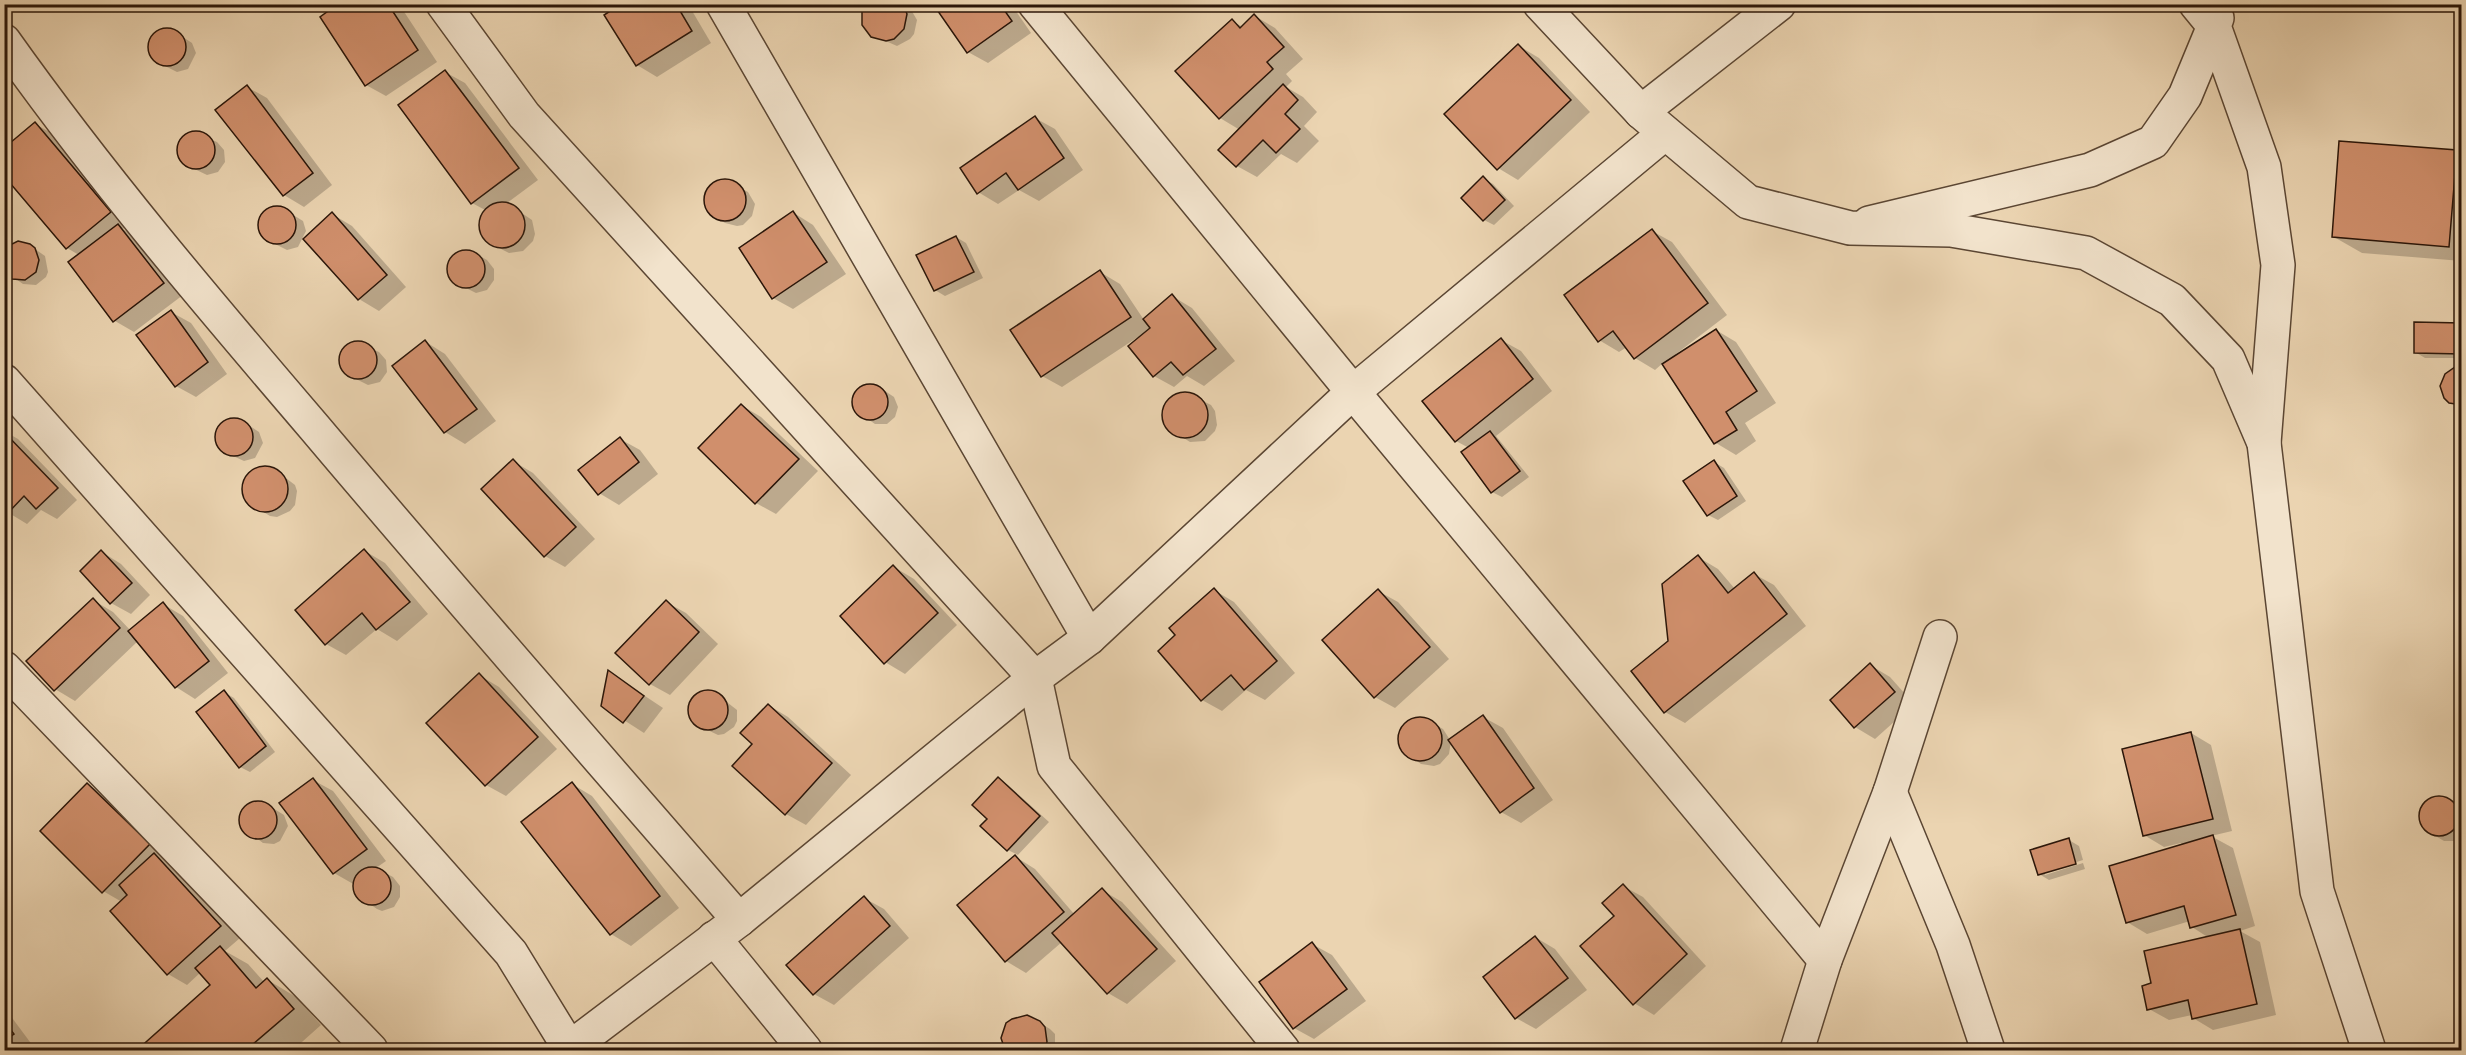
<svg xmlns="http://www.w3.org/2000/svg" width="2466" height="1055" font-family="'EB Garamond',serif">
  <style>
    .shadow { fill: #0003 }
    .building { fill: #d08f6c; stroke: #2b1609; stroke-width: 1.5 }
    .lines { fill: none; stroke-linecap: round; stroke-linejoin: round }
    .minor-casing { stroke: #5b4633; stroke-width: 36 }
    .tertiary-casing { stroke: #5b4633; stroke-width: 36 }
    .minor { stroke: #f2e3cc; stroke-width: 33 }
    .tertiary { stroke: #f2e3cc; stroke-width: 33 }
  </style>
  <rect width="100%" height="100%" fill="#ebd4b1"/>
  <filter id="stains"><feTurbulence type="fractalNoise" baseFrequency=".00333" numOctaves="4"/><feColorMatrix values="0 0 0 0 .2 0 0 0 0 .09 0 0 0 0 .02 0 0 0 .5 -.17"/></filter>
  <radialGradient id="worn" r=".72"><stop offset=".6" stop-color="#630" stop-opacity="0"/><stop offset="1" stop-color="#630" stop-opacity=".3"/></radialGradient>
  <g class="shadow">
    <polygon points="147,4 163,4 156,10"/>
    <polygon points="341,4 399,4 437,62 386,96 366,85"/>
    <polygon points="623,4 688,4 711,43 657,77 637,65"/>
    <polygon points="867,4 904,4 910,8 917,20 914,34 910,39 897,46 872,35"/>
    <polygon points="934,4 1011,4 1031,33 988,63 968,52"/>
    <polygon points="1358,4 1371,4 1367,10"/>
    <polygon points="1255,16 1275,28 1303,59 1286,74 1292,81 1286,87 1303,97 1317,112 1304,126 1319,141 1297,163 1281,154 1257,177 1237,166 1240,130 1220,118 1232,21 1243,27"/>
    <polygon points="166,29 172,30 192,43 196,53 188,69 177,72 155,61 150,50 149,44 155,34"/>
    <polygon points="1519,46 1539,58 1590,112 1518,180 1498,168"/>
    <polygon points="445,72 465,83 538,180 507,203 532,220 535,234 533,241 523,251 509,253 503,250 492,244 483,233 482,220 487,211 472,203"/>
    <polygon points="247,87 267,98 332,185 304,207 284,195 217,110"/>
    <polygon points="4,102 9,110 4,113"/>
    <polygon points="1035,118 1055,129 1083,170 1039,201 1019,190 998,204 978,192"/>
    <polygon points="35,124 55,135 129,224 123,229 138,237 183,295 134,332 115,321 70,262 79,255 67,248 4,173"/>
    <polygon points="196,133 217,142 224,150 225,162 218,172 207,175 184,164 181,159 179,147 185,137"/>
    <polygon points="2456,152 2462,155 2462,261 2362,253 2334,237"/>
    <polygon points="1483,178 1493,184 1514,206 1494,225 1484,220"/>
    <polygon points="725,180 748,192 755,204 752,216 743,225 737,226 725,223 715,217 706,207 706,195 713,185"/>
    <polygon points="282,208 303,221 306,231 298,247 287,250 265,239 262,234 259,222 261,217 271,209"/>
    <polygon points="794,213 813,225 846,274 793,309 773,298"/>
    <polygon points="332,214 352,226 406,287 379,311 359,299"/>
    <polygon points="1652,231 1672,242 1727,315 1676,354 1678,356 1716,330 1736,342 1776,403 1745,423 1756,441 1736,455 1716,443 1663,363 1655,370 1635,358 1627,347 1619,352 1599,340"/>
    <polygon points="956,237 966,243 983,278 945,296 935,290"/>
    <polygon points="35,249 45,256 48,272 46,277 36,285 23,284 13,277"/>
    <polygon points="471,251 487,260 494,269 494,280 487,290 476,293 454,282 451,278 449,266 450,260 459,252"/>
    <polygon points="1100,272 1120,284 1144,320 1172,296 1192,308 1235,361 1204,386 1187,376 1174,387 1154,376 1138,337 1062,387 1042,376"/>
    <polygon points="171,312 191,323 227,374 196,397 176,386"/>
    <polygon points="2462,324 2462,358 2425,358 2415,352"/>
    <polygon points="1501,340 1521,351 1552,391 1496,436 1529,477 1502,497 1492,492 1469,448 1456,441"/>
    <polygon points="426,342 445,354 496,421 465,444 445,432"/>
    <polygon points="358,343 379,352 386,360 387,372 380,382 368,385 346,374 340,364 346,347"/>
    <polygon points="869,385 879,387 894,397 898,407 895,417 887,424 875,424 856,411 853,400 859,389"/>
    <polygon points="1187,393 1211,405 1215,411 1217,425 1215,431 1205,441 1190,442 1168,428 1164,422 1164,407 1174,396"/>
    <polygon points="741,405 761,417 818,471 776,514 756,503 700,448"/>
    <polygon points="4,412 9,417 4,421"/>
    <polygon points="233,419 244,422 259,432 263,443 255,458 244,461 222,451 216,440 216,434 222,424"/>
    <polygon points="4,431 18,439 77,500 57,519 41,510 27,524 4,510"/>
    <polygon points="620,439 640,450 658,474 619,505 599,493"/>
    <polygon points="513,461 533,473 595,539 565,567 545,556"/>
    <polygon points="1714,462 1724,468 1746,501 1718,520 1708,515"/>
    <polygon points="260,467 274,469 295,485 297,491 295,505 290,511 277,517 270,516 247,502 243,488 248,475"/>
    <polygon points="365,551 385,563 428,614 397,641 377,629 346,655 326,644"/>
    <polygon points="102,552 121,564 150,595 131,614 111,603"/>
    <polygon points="1698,557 1718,569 1735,589 1754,574 1774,585 1806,626 1685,723 1665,712 1669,642"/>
    <polygon points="894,567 914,579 957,625 905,674 885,662"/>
    <polygon points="1214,590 1234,602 1295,673 1265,700 1246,690 1222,711 1202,700 1177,635"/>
    <polygon points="1378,591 1398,602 1449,659 1395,708 1375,697"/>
    <polygon points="93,600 113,612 131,631 163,604 183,616 228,673 195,699 176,687 138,641 75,701 55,689"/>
    <polygon points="666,602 686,613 718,644 670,695 650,684"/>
    <polygon points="1870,665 1890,677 1914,704 1875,739 1855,727 1832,700"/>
    <polygon points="609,672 663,708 644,733 602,706"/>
    <polygon points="479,675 499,687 557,749 506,796 486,785 428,723"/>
    <polygon points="224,692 234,698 275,752 250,772 240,767"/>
    <polygon points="702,692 714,692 737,710 737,721 734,727 724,734 718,735 695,724 689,712 692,700"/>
    <polygon points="768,705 788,717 851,775 806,825 786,814 754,744"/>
    <polygon points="1483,717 1503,728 1553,800 1521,823 1501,812 1451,741 1449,754 1440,764 1434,766 1421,764 1411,757 1401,747 1403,728 1407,723 1420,719 1432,723 1443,729 1450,740"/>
    <polygon points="2191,733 2211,745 2232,831 2211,836 2233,848 2255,926 2240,931 2260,942 2276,1015 2213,1030 2193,1018 2192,1015 2169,1020 2149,1009 2153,984 2209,938 2192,927 2190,921 2147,934 2127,922 2182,845 2181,843 2164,847 2144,835"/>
    <polygon points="998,779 1008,785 1049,822 1016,857 1035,869 1075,915 1102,890 1122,902 1176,961 1127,1004 1108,993 1062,942 1026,973 1006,961 959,905 1018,855 1008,850 989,819"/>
    <polygon points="313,780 333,791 386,861 376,868 393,877 400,886 400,897 394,907 382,911 377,909 357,895 355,885 334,873 281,803"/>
    <polygon points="572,784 592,796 679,908 631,946 611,934"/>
    <polygon points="88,785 108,796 169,856 164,860 175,866 240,938 225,951 248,964 265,983 268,980 296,997 321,1025 293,1050 138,1050 212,985 201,972 187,985 168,974 122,902 103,891"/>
    <polygon points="2443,798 2462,810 2462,836 2457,841 2444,841 2427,831 2421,821 2422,807 2431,799"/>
    <polygon points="263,802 284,815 288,826 280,841 274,844 263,843 243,828 241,816 243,811 252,803"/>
    <polygon points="2069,840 2079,846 2083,860 2045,872 2045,875 2083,863 2085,869 2049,880 2039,874"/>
    <polygon points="1623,886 1643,897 1706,966 1654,1015 1634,1003 1616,916"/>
    <polygon points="864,898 884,909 909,938 834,1005 814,994"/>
    <polygon points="1535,937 1555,949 1587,990 1536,1029 1516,1018 1485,977"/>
    <polygon points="1312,944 1332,955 1366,1001 1314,1039 1294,1028"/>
    <polygon points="4,1007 33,1046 27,1050 4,1050"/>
    <polygon points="1040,1023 1050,1029 1055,1034 1055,1050 1007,1050 1003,1038"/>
    <polygon points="2272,1045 2281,1050 2257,1050"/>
  </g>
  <g class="building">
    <polygon points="338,4 388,4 418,50 365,86 320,17"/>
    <polygon points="621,4 676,4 692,31 636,66 604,15"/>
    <polygon points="865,4 903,4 907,14 904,29 894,39 886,41 871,37 862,25 862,10"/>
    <polygon points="933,4 1000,4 1012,21 967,53"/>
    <polygon points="1254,14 1284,47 1267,62 1273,69 1219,119 1175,71 1232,19 1240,28"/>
    <circle cx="167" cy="47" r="19"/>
    <polygon points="1518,44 1571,100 1497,170 1444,114"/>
    <polygon points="445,70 519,168 471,204 398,105"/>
    <polygon points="1283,84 1298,100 1285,114 1300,129 1276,153 1263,140 1236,167 1218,150"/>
    <polygon points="247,85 313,173 283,196 215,110"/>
    <polygon points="1035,116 1064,158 1018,190 1006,173 977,194 960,168"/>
    <polygon points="35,122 111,212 66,249 4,176 4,148"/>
    <circle cx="196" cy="150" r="19"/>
    <polygon points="2339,141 2457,150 2449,247 2332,237"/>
    <polygon points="1483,176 1505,200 1483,221 1461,198"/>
    <circle cx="725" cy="200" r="21"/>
    <circle cx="502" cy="225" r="23"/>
    <circle cx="277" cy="225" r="19"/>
    <polygon points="793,211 827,262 772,299 739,248"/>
    <polygon points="332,212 387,275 358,300 303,239"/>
    <polygon points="118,224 164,283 113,322 68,262"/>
    <polygon points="1652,229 1708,303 1634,359 1613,331 1598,342 1564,295"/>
    <polygon points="956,236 974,272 934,291 916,255"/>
    <polygon points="18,241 30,244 35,248 39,260 36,272 25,280 12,279 4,273 4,248"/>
    <circle cx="466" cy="269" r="19"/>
    <polygon points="1100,270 1131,317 1041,377 1010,330"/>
    <polygon points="1172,294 1216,349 1183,375 1171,362 1153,377 1128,346 1150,328 1143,319"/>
    <polygon points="171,310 208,362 175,387 136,335"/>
    <polygon points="2414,322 2462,323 2462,354 2414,353"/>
    <polygon points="1716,329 1757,391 1726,412 1737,430 1714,444 1662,364"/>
    <polygon points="1501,338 1533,379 1455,442 1422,401"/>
    <polygon points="425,340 477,409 444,433 392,366"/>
    <circle cx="358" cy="360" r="19"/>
    <polygon points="2455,367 2462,367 2462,405 2449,403 2444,398 2440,386 2445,374"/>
    <circle cx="870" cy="402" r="18"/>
    <circle cx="1185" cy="415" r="23"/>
    <polygon points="741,404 799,459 755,504 698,448"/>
    <circle cx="234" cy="437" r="19"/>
    <polygon points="1490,431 1520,471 1491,493 1461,452"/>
    <polygon points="4,432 58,488 36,509 24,496 7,514 4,512"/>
    <polygon points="620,437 639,462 598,495 578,470"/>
    <polygon points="513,459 576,527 544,557 481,489"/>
    <polygon points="1714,460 1737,496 1707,516 1683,481"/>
    <circle cx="265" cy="489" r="23"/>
    <polygon points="364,549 410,602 376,630 362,613 325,645 295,610"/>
    <polygon points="101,550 132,583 110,604 80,571"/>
    <polygon points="1698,555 1728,593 1754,572 1787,614 1664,713 1631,671 1668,641 1662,584"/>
    <polygon points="893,565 938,613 884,664 840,616"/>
    <polygon points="1214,588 1277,661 1244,690 1231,675 1201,701 1158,651 1175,635 1169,628"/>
    <polygon points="1378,589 1430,647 1374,698 1322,640"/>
    <polygon points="93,598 120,628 54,691 26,661"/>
    <polygon points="666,600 699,632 649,685 615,653"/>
    <polygon points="163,602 209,661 175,688 128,631"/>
    <polygon points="1870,663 1895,692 1854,728 1830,700"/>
    <polygon points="608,670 644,696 623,723 601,706"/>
    <polygon points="479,673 538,737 485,786 426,723"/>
    <circle cx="708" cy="710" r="20"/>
    <polygon points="224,690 266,746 239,768 196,712"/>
    <polygon points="768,704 832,763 785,815 732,766 752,744 740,733"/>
    <polygon points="1483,715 1534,788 1500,813 1448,740"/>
    <circle cx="1420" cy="739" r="22"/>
    <polygon points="2191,732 2213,819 2143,836 2122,749"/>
    <polygon points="998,777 1040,816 1007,851 980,826 987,819 972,805"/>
    <polygon points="313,778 367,849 333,874 279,803"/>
    <polygon points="572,782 660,896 610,935 521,822"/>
    <polygon points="87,783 150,844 102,893 40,831"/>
    <circle cx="2439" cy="816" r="20"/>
    <circle cx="258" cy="820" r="19"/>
    <polygon points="2213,835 2236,915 2190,928 2184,906 2126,923 2109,866"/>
    <polygon points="2069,838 2076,864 2038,875 2030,850"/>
    <polygon points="154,853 221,926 167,975 110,911 127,895 119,885"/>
    <polygon points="1015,855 1064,912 1005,962 957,905"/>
    <circle cx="372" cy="886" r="19"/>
    <polygon points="1623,884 1687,954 1633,1005 1580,946 1614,916 1602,903"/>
    <polygon points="1102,888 1157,949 1107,994 1052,933"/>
    <polygon points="864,896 890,926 813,995 786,965"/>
    <polygon points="2240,929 2257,1004 2192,1019 2188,1000 2147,1010 2142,986 2151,983 2144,951"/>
    <polygon points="1535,936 1568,978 1515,1019 1483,977"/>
    <polygon points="1312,942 1347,989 1293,1029 1259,982"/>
    <polygon points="220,946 256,988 267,978 294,1009 246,1050 137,1050 210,985 195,968"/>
    <polygon points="1027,1015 1040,1021 1045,1027 1047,1042 1044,1049 1005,1050 1001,1038 1006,1023 1012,1019"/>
    <polygon points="4,1021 14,1034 4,1041"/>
  </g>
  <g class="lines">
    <defs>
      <g id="minor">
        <polyline points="443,4 524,115 1035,678 1054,766 1283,1050"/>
        <polyline points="723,4 1089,638"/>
        <polyline points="1035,4 1353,392 1825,960"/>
        <polyline points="2217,18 2214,26 2264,167 2278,265 2264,443"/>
        <path d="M4,41c95,134 203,261 310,386 140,166 283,329 425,493"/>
        <polyline points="1641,112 1779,4"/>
        <polyline points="1869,223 2090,170 2153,142 2185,96 2214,26 2196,4"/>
        <polyline points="4,381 511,953 570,1049"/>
        <polyline points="4,668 371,1050"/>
        <polyline points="1890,792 1953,945 1988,1050"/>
        <polyline points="714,938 805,1050"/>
        <polyline points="567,1050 739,920 1035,678 1089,638 1353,392 1665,133"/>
        <polyline points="1797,1050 1825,960 1890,792 1940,637"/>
      </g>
      <polyline id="tertiary" points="1540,4 1641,112 1748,202 1850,228 1951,230 2086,253 2172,300 2228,359 2264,443 2317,891 2369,1050"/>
    </defs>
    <use href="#minor" class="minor-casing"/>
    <use href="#tertiary" class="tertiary-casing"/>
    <use href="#minor" class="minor"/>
    <use href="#tertiary" class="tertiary"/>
  </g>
  <rect width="2466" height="1055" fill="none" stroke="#ebd4b1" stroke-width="24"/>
  <rect x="6" y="6" width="2454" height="1043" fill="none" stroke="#2b1609" stroke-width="3"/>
  <rect x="12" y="12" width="2442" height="1031" fill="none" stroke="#2b1609" stroke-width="1.5"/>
  <rect width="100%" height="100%" filter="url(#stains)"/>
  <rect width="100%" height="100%" fill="url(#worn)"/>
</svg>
